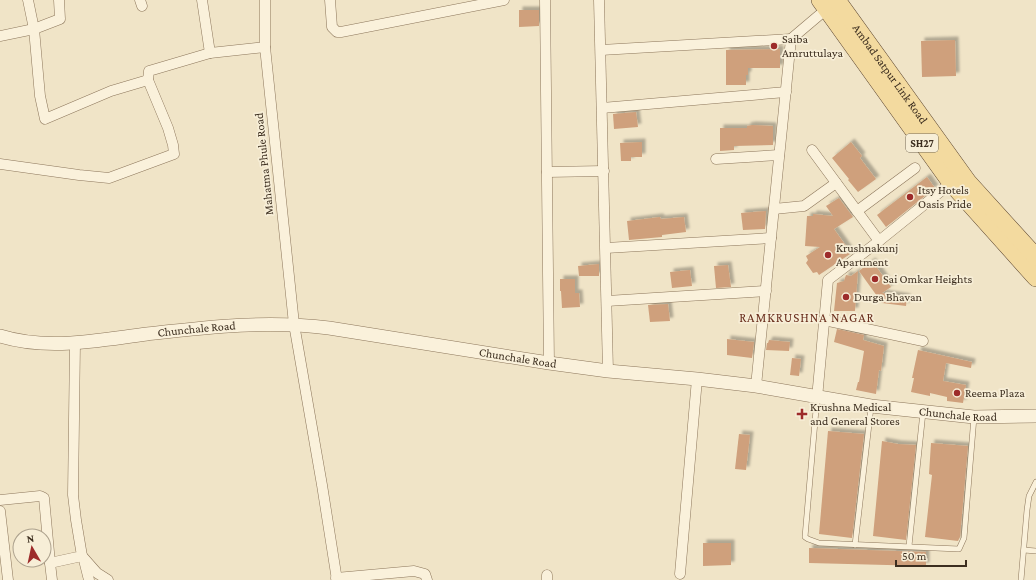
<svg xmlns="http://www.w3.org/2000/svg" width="1036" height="580" font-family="'Crimson Pro',serif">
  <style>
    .building { fill: #cfa07c; filter: url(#shadow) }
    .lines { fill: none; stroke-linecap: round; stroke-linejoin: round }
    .service-casing { stroke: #8c765b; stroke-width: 6 }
    .minor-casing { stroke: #8c765b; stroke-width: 11 }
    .tertiary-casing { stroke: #8c765b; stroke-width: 14 }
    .primary-casing { stroke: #5a442f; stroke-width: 18 }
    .service { stroke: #faf1db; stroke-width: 5 }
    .minor { stroke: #faf1db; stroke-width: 10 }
    .tertiary { stroke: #faf1db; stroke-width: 13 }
    .primary { stroke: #f3da9f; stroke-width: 17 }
    .poi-dot { fill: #9d2b2a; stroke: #f7eed7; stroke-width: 1.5 }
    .labels { text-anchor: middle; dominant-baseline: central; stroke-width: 3.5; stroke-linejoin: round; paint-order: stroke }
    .shield { fill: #f7eed7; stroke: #746856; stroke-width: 1 }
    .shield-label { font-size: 11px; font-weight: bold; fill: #3c2e1f }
    .poi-label { font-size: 12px; fill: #3c2e1f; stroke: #f7eed7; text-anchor: start }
    .street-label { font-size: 12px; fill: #3c2e1f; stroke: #f7eed7 }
    .neighbourhood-label { font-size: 13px; letter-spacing: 1px; fill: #6a2f1e; stroke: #f7eed7 }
  </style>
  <defs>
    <filter id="shadow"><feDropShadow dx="3.5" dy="-3.5" stdDeviation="1" flood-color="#0004"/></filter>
  </defs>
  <rect width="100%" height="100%" fill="#f0e4c7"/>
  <g class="building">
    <polygon points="519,10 539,10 539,26 519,27"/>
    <polygon points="955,40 956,76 922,77 921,41"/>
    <polygon points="780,49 780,68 748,68 748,75 746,75 746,85 726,85 726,50"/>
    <polygon points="636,112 638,127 614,129 613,114"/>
    <polygon points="752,125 773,126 773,145 734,146 734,150 720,151 720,128 747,128 747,126"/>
    <polygon points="642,142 642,157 631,157 631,161 621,161 620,143"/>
    <polygon points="851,142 862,156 860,158 876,179 858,192 848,180 849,179 832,158"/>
    <polygon points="927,177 935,188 886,227 877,215"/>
    <polygon points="839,198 853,217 834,229 849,250 848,251 850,254 819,275 817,272 813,273 806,263 808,260 806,256 820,247 805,246 807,216 813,216 813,214 833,216 826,206"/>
    <polygon points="766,211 765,229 743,230 741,213"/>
    <polygon points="660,217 661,219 684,217 686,232 662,235 662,237 629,240 627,221"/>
    <polygon points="872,261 891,287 882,293 907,297 906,306 882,303 859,271"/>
    <polygon points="599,264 599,276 579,276 578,266"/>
    <polygon points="728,265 731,287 716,288 714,266"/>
    <polygon points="690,270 692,286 672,288 670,272"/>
    <polygon points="858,271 855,311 834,311 837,283 844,281 846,275 851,276"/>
    <polygon points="560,279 575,279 575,293 579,293 580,307 562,308 561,291 560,291"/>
    <polygon points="668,304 670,321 650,322 648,305"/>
    <polygon points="837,329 864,335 863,340 884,346 881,371 879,370 876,394 856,390 858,382 859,382 864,351 834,342"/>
    <polygon points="727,339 754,342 752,358 727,355"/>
    <polygon points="769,340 790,342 789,351 766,350 767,343 768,343"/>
    <polygon points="918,350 972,362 971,368 946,363 943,381 966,385 963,403 947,401 947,397 930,393 930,396 911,392 914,378 912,378"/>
    <polygon points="792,358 801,359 799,376 790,375"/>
    <polygon points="828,431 864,434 852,538 819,534"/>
    <polygon points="739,434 750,435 746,470 735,469"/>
    <polygon points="882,441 898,444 916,445 906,540 873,536"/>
    <polygon points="931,443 968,446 960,537 958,541 925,537 932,475 929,474"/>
    <polygon points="703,543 731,543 731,565 703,566"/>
    <polygon points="809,548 926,552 926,566 809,563"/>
  </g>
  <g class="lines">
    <defs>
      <g id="service">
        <polyline points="817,398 805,537 808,539 819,543 959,549 964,538 974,417"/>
        <polyline points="855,545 871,407"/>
        <polyline points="909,546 923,412"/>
        <polyline points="1024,550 1036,551"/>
        <polyline points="1021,580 1027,510 1029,496 1036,482"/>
      </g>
      <g id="minor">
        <polyline points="28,0 34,29 40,96 45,119 111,91 148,80"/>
        <polyline points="140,0 142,6"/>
        <polyline points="202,0 210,53"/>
        <polyline points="265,0 265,47 294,324 322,485 337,580"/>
        <polyline points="330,0 332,27 337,32 341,32 504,0"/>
        <polyline points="545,0 549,363"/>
        <polyline points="599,0 608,371"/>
        <polyline points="0,36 34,29 60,19 59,0"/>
        <polyline points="601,50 791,39"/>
        <polyline points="602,108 786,92"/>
        <polyline points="812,150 879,241"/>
        <polyline points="716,159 779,155"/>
        <polyline points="0,164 79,175 109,178 174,154 173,145 168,128 148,80 149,71 210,53 265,47"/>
        <polyline points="547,172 604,171"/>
        <polyline points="774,209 804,206 836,183"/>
        <polyline points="857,211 915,168"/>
        <polyline points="606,248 771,238"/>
        <polyline points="607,301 766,291"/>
        <polyline points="824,320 923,341"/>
        <polyline points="756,386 791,39 830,6"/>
        <polyline points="817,398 828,280 879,241 951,183"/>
        <polyline points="0,500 40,496 44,498 50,563 52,580"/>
        <polyline points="0,511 8,580"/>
        <polyline points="82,556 97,573 108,580"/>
        <polyline points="84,560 89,580"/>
        <polyline points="50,563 82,556 76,520 73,495 75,343"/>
        <polyline points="680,574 697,379"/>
        <polyline points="547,575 547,580"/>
        <polyline points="336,578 414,571 425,574 427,580"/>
      </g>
      <g id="tertiary">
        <path id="s1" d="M0,336c48,15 99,4 147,-2 62,-7 120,-14 182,-6l220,35 59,8 89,8 59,7 115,20 103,11 62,-1"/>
      </g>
      <g id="primary">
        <polyline points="820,0 951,183 1036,278"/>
        <path id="s2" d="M837,0l131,182 68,75"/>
      </g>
    </defs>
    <use href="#service" class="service-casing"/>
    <use href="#minor" class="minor-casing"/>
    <use href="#tertiary" class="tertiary-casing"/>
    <use href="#primary" class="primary-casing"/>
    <use href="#service" class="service"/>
    <use href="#minor" class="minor"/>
    <use href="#tertiary" class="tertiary"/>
    <use href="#primary" class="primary"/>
  </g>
  <g class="poi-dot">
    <circle cx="774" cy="46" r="4"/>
    <circle cx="910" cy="197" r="4"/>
    <circle cx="828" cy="255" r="4"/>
    <circle cx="875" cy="279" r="4"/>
    <circle cx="846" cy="297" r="4"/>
    <circle cx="957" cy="393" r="4"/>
    <path d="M800 408h4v4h4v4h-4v4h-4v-4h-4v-4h4z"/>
  </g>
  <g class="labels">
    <rect class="shield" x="906" y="134" width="32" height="18" rx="3"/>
    <g class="shield-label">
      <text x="922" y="143">SH27</text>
    </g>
    <g class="poi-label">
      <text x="782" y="39">Saiba<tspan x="782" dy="14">Amruttulaya</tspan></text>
      <text x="918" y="190">Itsy Hotels<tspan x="918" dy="14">Oasis Pride</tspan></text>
      <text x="836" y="248">Krushnakunj<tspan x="836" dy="14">Apartment</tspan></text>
      <text x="883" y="279">Sai Omkar Heights</text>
      <text x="854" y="297">Durga Bhavan</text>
      <text x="965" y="393">Reema Plaza</text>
      <text x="810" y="407">Krushna Medical<tspan x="810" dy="14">and General Stores</tspan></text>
    </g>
    <g class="street-label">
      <text stroke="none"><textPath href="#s2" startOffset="91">Ambad Satpur Link Road</textPath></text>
      <text transform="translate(264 164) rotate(-96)">Mahatma Phule Road</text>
      <text stroke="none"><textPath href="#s1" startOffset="198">Chunchale Road</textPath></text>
      <text stroke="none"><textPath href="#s1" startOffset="522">Chunchale Road</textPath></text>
      <text stroke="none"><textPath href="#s1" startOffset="966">Chunchale Road</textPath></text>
    </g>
    <g class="neighbourhood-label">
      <text x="807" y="317">RAMKRUSHNA NAGAR</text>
    </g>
  </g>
  <g transform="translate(32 548) rotate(351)"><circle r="19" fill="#f7eed7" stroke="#aca18d"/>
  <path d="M0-3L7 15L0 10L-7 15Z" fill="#9d2b2a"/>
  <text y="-6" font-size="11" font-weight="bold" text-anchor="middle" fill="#3c2e1f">N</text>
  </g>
  <path d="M896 560v6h70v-6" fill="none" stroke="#3c2e1f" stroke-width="2"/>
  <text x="902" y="560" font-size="12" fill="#3c2e1f" stroke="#f7eed7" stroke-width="3" paint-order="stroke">50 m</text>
</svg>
